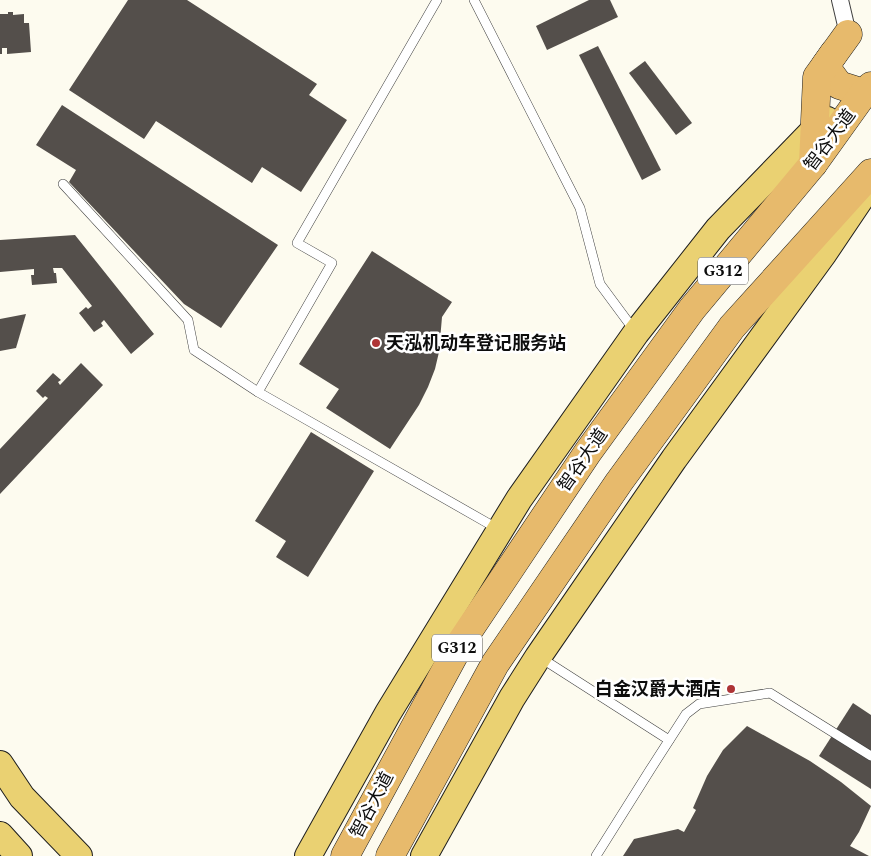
<svg xmlns="http://www.w3.org/2000/svg" width="871" height="856" font-family="Spectral,'Noto Sans SC',serif">
  <style>
    .building { fill: #544f4b }
    .lines { fill: none; stroke-linecap: round; stroke-linejoin: round }
    .service-casing { stroke: #404040; stroke-width: 10 }
    .minor-casing { stroke: #404040; stroke-width: 18 }
    .primary-casing { stroke: #1e1e1e; stroke-width: 28 }
    .trunk-casing { stroke: #1e1e1e; stroke-width: 29 }
    .service { stroke: #fff; stroke-width: 9 }
    .minor { stroke: #fff; stroke-width: 16 }
    .primary { stroke: #ead172; stroke-width: 26 }
    .trunk { stroke: #e7ba6c; stroke-width: 28 }
    .poi-dot { fill: #ae3436; stroke: #fff; stroke-width: 2 }
    .labels { text-anchor: middle; dominant-baseline: central; stroke-width: 5; stroke-linejoin: round; paint-order: stroke }
    .shield { fill: #fff; stroke: #565656; stroke-width: 1 }
    .shield-label { font-size: 16px; font-weight: bold; fill: #0d0d0d }
    .street-label { font-size: 18px; fill: #0d0d0d; stroke: #fff }
    .poi-label { font-size: 18px; font-weight: bold; fill: #0d0d0d; stroke: #fff; text-anchor: start }
  </style>
  <rect width="100%" height="100%" fill="#fdfbef"/>
  <g class="building">
    <polygon points="128,0 187,0 317,84 309,95 347,120 301,192 262,167 252,183 156,121 144,139 69,90"/>
    <polygon points="589,0 610,0 618,17 547,50 536,26"/>
    <polygon points="8,12 13,12 13,15 24,14 24,23 29,23 31,52 7,54 7,48 2,48 2,54 0,54 0,14 8,14"/>
    <polygon points="598,46 661,170 642,180 579,55"/>
    <polygon points="645,61 692,123 676,135 629,73"/>
    <polygon points="62,105 278,245 221,328 184,304 69,182 76,170 36,145"/>
    <polygon points="75,235 154,334 131,354 104,320 101,323 103,326 94,332 79,313 86,307 88,309 92,306 62,268 53,268 54,273 56,273 57,283 32,285 31,275 34,275 34,269 0,272 0,240"/>
    <polygon points="372,251 452,302 442,317 439,352 435,369 428,387 419,405 390,449 326,408 339,389 299,364"/>
    <polygon points="26,314 16,348 0,351 0,319"/>
    <polygon points="81,363 103,385 0,494 0,449 48,398 45,396 43,398 36,391 53,373 61,380 58,382 60,385"/>
    <polygon points="311,432 374,471 308,577 276,557 286,541 255,521"/>
    <polygon points="853,703 871,715 871,789 819,756"/>
    <polygon points="747,726 810,761 841,782 871,806 859,832 850,846 869,856 623,856 634,839 678,829 684,832 696,810 693,808 707,776 723,750"/>
  </g>
  <g class="lines">
    <defs>
      <g id="service">
        <polyline points="437,0 297,243 332,263 258,392 498,529"/>
        <polyline points="474,0 580,208 600,284 634,330"/>
        <polyline points="63,184 188,320 194,350 258,392"/>
        <polyline points="541,658 669,740"/>
        <polyline points="596,856 650,770 686,714 699,704 770,693 871,756"/>
      </g>
      <polyline id="minor" points="840,0 848,34"/>
      <g id="primary">
        <polyline points="0,764 22,797 79,856"/>
        <polyline points="0,835 19,856"/>
        <polyline points="308,856 388,713 519,499 636,333 718,229 814,130 827,120"/>
        <polyline points="424,856 512,698 538,657 674,459 824,253 863,195"/>
      </g>
      <g id="trunk">
        <polyline points="834,53 825,66 839,85 864,93"/>
        <polyline points="813,164 817,77 848,34"/>
        <polyline points="345,856 461,642 588,452 692,309 813,164 864,93 871,86"/>
        <polyline points="390,856 495,664 619,482 732,327 871,173"/>
      </g>
    </defs>
    <use href="#service" class="service-casing"/>
    <use href="#minor" class="minor-casing"/>
    <use href="#primary" class="primary-casing"/>
    <use href="#trunk" class="trunk-casing"/>
    <use href="#service" class="service"/>
    <use href="#minor" class="minor"/>
    <use href="#primary" class="primary"/>
    <use href="#trunk" class="trunk"/>
  </g>
  <g class="poi-dot">
    <circle cx="376" cy="343" r="5"/>
    <circle cx="731" cy="689" r="5"/>
  </g>
  <g class="labels">
    <g class="shield">
      <rect x="698" y="257.5" width="50" height="27" rx="4"/>
      <rect x="432" y="634.5" width="50" height="27" rx="4"/>
    </g>
    <g class="shield-label">
      <text x="723" y="271">G312</text>
      <text x="457" y="648">G312</text>
    </g>
    <g class="street-label">
      <text transform="translate(830 140) rotate(-53)">智谷大道</text>
      <text transform="translate(583 460) rotate(-55)">智谷大道</text>
      <text transform="translate(372 805) rotate(-62)">智谷大道</text>
    </g>
    <g class="poi-label">
      <text x="386" y="343">天泓机动车登记服务站</text>
      <text x="721" y="689" text-anchor="end">白金汉爵大酒店</text>
    </g>
  </g>
</svg>
